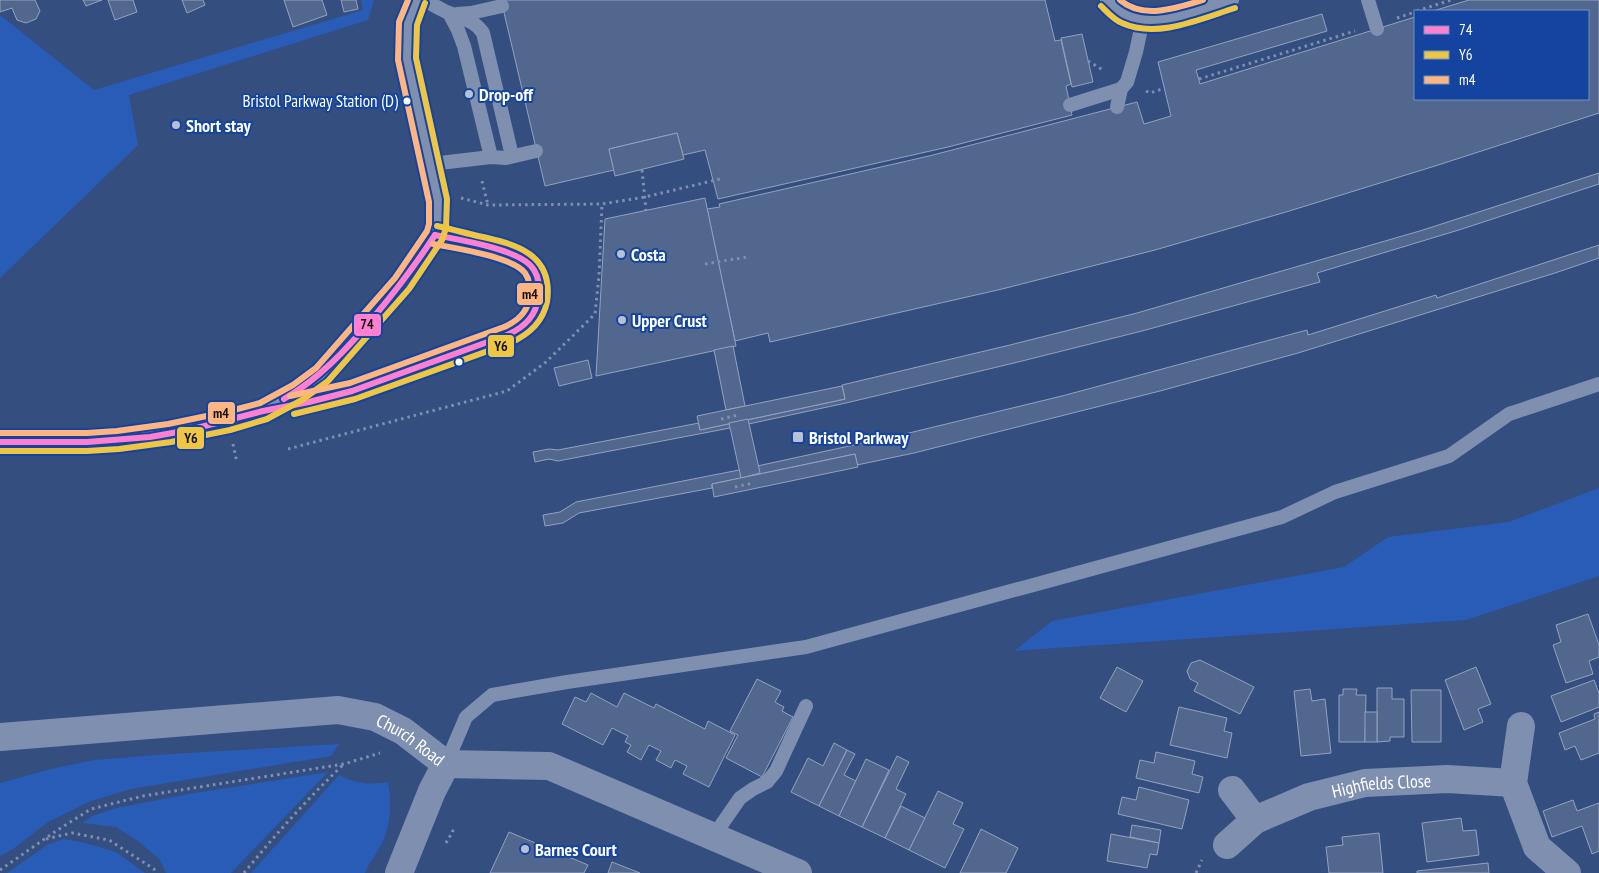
<svg xmlns="http://www.w3.org/2000/svg" width="1599" height="873" font-family="'PT Sans Narrow',sans-serif">
  <style>
    .green { fill: #295cb6 }
    .building { fill: #52678e; stroke: #94a2be }
    .lines { fill: none; stroke-linecap: round; stroke-linejoin: round }
    .path { stroke: #7f8fb0; stroke-width: 3; stroke-dasharray: 2.5 4; stroke-linecap: butt }
    .service { stroke: #7f8fb0; stroke-width: 14 }
    .minor { stroke: #7f8fb0; stroke-width: 28 }
    .bus-1-casing { stroke: #1444a0; stroke-width: 10 }
    .bus-2-casing { stroke: #1444a0; stroke-width: 10 }
    .bus-3-casing { stroke: #1444a0; stroke-width: 10 }
    .bus-1 { stroke: #ff80d0; stroke-width: 6 }
    .bus-2 { stroke: #efc644; stroke-width: 6 }
    .bus-3 { stroke: #ffb580; stroke-width: 6 }
    .poi-dot { fill: #b8c1d3; stroke: #1444a0; stroke-width: 2 }
    .bus-dot { fill: #fff; stroke: #1444a0; stroke-width: 2 }
    .labels { text-anchor: middle; dominant-baseline: central; stroke-width: 4; stroke-linejoin: round; paint-order: stroke }
    .bus-label { font-size: 17px; fill: #fff; stroke: #1444a0; text-anchor: end }
    .poi-label { font-size: 18px; font-weight: bold; fill: #fff; stroke: #1444a0; text-anchor: start }
    .street-label { font-size: 18px; fill: #fff; stroke: #1444a0 }
    .line-badge { stroke: #1444a0; stroke-width: 2 }
    .pale-badge-label { font-size: 14px; text-anchor: middle; font-weight: bold; fill: #111 }
  </style>
  <rect width="100%" height="100%" fill="#344e80"/>
  <g class="green">
    <polygon points="361,0 374,0 368,20 129,95 138,145 0,278 0,15 94,90 363,10"/>
    <polygon points="1599,488 1599,576 1466,620 1014,651 1052,621 1344,567 1388,537 1509,522"/>
    <polygon points="339,744 331,756 131,789 91,801 48,822 13,849 0,856 0,783 55,768 95,760 155,755"/>
    <polygon points="328,772 231,873 166,873 160,860 138,841 116,827 82,823 92,816 116,808 189,794"/>
    <path d="M339,775c18,9 30,10 49,7 4,21 3,44 -7,63 -5,9 -12,18 -16,28h-114z"/>
    <polygon points="63,839 86,843 116,852 145,873 7,873 47,845"/>
  </g>
  <g class="building">
    <polygon points="0,0 35,0 40,11 36,19 26,23 17,20 12,8 0,12"/>
    <polygon points="83,0 102,0 86,6"/>
    <polygon points="108,0 133,0 137,12 115,20"/>
    <polygon points="182,0 203,0 205,5 187,13"/>
    <polygon points="284,0 322,0 327,15 293,27"/>
    <polygon points="341,0 356,0 358,9 344,12"/>
    <polygon points="501,0 1045,0 1055,41 1061,40 1071,84 1066,86 1072,115 948,147 718,199 705,150 683,155 677,133 609,149 614,170 545,186"/>
    <polygon points="1469,0 1599,0 1599,113 1435,166 1286,212 1155,250 1002,289 770,342 768,333 735,341 707,209 720,207 719,204 929,156 1137,102 1144,124 1171,116 1158,62 1322,14 1327,31 1196,70 1200,84 1415,17 1415,99 1588,99 1588,11 1433,11"/>
    <polygon points="1082,34 1093,82 1072,87 1061,38"/>
    <polygon points="677,133 684,159 615,176 609,149"/>
    <polygon points="1599,173 1599,184 1462,229 1317,273 1320,282 1142,331 1014,363 846,403 730,428 558,461 549,459 535,462 533,452 549,449 558,450 699,423 700,430 845,399 842,385 1010,345 1137,313 1423,230"/>
    <polygon points="705,198 736,346 596,376 605,219"/>
    <polygon points="1599,245 1599,258 1555,273 1298,353 1160,391 914,453 857,465 855,454 712,484 712,488 579,513 563,523 545,526 543,515 560,512 576,502 739,470 909,433 1062,396 1307,330 1308,335 1436,295 1437,298"/>
    <polygon points="733,346 745,406 726,410 714,350"/>
    <polygon points="588,360 592,378 559,386 554,368"/>
    <polygon points="842,386 845,399 700,430 697,416"/>
    <polygon points="748,419 760,473 741,478 729,423"/>
    <polygon points="855,454 858,467 714,497 712,484"/>
    <polygon points="1588,614 1599,645 1599,657 1589,661 1593,674 1566,683 1553,645 1561,642 1556,625"/>
    <polygon points="1200,660 1254,687 1240,714 1194,691 1198,683 1190,679 1187,671 1191,663"/>
    <polygon points="1117,667 1143,681 1126,712 1100,698"/>
    <polygon points="1476,667 1491,704 1478,709 1483,722 1464,730 1445,680"/>
    <polygon points="757,679 781,691 775,702 784,707 782,711 793,717 762,777 726,758 738,735 730,731"/>
    <polygon points="1594,680 1599,693 1599,707 1561,722 1551,696"/>
    <polygon points="1377,688 1392,688 1392,699 1404,699 1404,737 1390,737 1390,741 1377,742"/>
    <polygon points="1310,689 1312,701 1325,699 1331,753 1301,756 1294,691"/>
    <polygon points="1343,689 1357,689 1356,695 1366,695 1365,742 1339,742 1339,695 1343,695"/>
    <polygon points="1411,690 1441,690 1441,742 1412,742"/>
    <polygon points="591,693 617,707 624,693 654,708 656,704 705,729 708,721 735,735 709,787 683,774 687,766 675,760 671,768 656,760 661,751 649,745 641,760 627,752 631,745 625,742 628,736 612,728 603,745 562,724 575,697 586,702"/>
    <polygon points="1179,707 1227,718 1224,731 1232,733 1227,758 1170,745"/>
    <rect x="1365" y="712" width="12" height="30"/>
    <polygon points="1599,712 1599,753 1581,760 1575,746 1565,750 1559,733 1595,719 1594,714"/>
    <polygon points="834,743 847,750 819,806 791,792 808,758 823,766"/>
    <polygon points="847,750 855,754 844,775 856,781 839,816 819,806"/>
    <polygon points="1156,752 1195,761 1192,774 1203,777 1199,793 1136,778 1140,760 1154,763"/>
    <polygon points="897,756 909,762 896,789 906,794 885,838 862,827"/>
    <polygon points="866,759 889,770 862,827 839,816"/>
    <polygon points="1139,787 1189,800 1182,829 1118,814 1122,797 1136,800"/>
    <polygon points="938,791 963,803 953,824 964,829 945,868 909,850"/>
    <polygon points="1573,800 1577,811 1599,803 1599,851 1592,854 1582,826 1552,837 1543,811"/>
    <polygon points="901,806 925,818 909,850 885,838"/>
    <polygon points="1461,818 1463,831 1476,830 1479,855 1427,862 1422,823"/>
    <polygon points="1132,825 1161,830 1159,843 1130,837"/>
    <polygon points="981,829 1018,848 1006,873 960,873"/>
    <polygon points="509,832 588,865 584,873 490,873"/>
    <polygon points="1379,833 1383,873 1329,873 1326,847 1343,845 1342,837"/>
    <polygon points="1111,834 1159,843 1157,855 1150,854 1147,868 1107,861"/>
    <polygon points="612,862 640,873 608,873"/>
    <polygon points="1488,863 1489,873 1417,873 1417,871"/>
  </g>
  <g class="lines">
    <g class="path">
      <polyline points="1417,11 1451,0"/>
      <polyline points="1397,18 1415,12"/>
      <polyline points="1088,61 1103,70"/>
      <polyline points="1199,79 1355,31"/>
      <polyline points="1146,91 1150,93 1165,88"/>
      <polyline points="642,170 646,210"/>
      <polyline points="482,181 488,205"/>
      <polyline points="461,198 488,205 602,204"/>
      <polyline points="705,264 747,257"/>
      <polyline points="721,419 738,415"/>
      <polyline points="233,444 237,463"/>
      <polyline points="288,449 507,391 546,362 595,314 599,276 602,204 645,197 720,179"/>
      <polyline points="735,487 753,483"/>
      <polyline points="46,839 72,833 109,840 154,869 156,873"/>
      <polyline points="446,843 453,831 449,829"/>
      <polyline points="0,870 56,831 91,809 143,796 344,764 380,753"/>
      <path d="M244,873c31,-38 64,-75 100,-109"/>
      <polyline points="1196,873 1202,860"/>
    </g>
    <g class="service">
      <path d="M424,0c8,4 16,9 25,13 13,6 26,7 34,20l29,123"/>
      <path d="M1107,0c6,6 11,11 18,15 30,14 77,-6 107,-15"/>
      <polyline points="1368,0 1377,29"/>
      <polyline points="449,13 458,30 464,46 491,157"/>
      <polyline points="457,14 471,13 502,6"/>
      <polyline points="1070,105 1121,89"/>
      <polyline points="1117,107 1121,89 1127,82 1136,52 1143,19"/>
      <polyline points="431,164 491,157 506,158 536,151"/>
      <path d="M275,408c80,-15 156,-44 232,-73 17,-7 28,-17 31,-35 8,-42 -28,-48 -58,-55 -15,-3 -30,-7 -45,-10"/>
      <polyline points="0,442 87,442 118,440 169,433 228,421 263,411 298,392 322,375 339,357 402,283 435,235 438,225 438,201 407,59 408,23 417,0"/>
      <polyline points="446,764 466,717 492,695 567,682 806,647 1282,517 1335,492 1449,456 1509,414 1599,384"/>
      <polyline points="713,837 740,798 753,789 767,782 776,771 806,706"/>
    </g>
    <g class="minor">
      <polyline points="1521,726 1513,783 1537,847 1567,873"/>
      <path id="s1" d="M0,737l338,-27 37,7 28,14 43,33 103,2 249,107"/>
      <polyline points="1232,790 1255,820"/>
      <path id="s2" d="M1227,845l28,-25 54,-23 56,-14 82,-4 66,4"/>
      <polyline points="399,873 432,791 446,764"/>
    </g>
    <defs>
      <g id="bus-1">
        <path d="M284,399c36,-21 62,-49 88,-80 23,-27 44,-55 63,-84"/>
        <path d="M0,442h87l63,-5 39,-7 74,-19 46,-9 43,-11 155,-56c16,-7 29,-18 31,-37 2,-11 1,-23 -7,-32 -17,-18 -72,-26 -96,-31"/>
      </g>
      <g id="bus-2">
        <path d="M1101,6c6,6 13,14 21,17 35,16 78,-4 113,-15"/>
        <path d="M294,414l61,-15 155,-56c18,-8 33,-21 37,-41 7,-48 -31,-58 -69,-66 -13,-3 -27,-7 -41,-10"/>
        <polyline points="0,451 87,451 119,449 171,442 230,430 267,419 302,400 328,381 409,289 442,240 446,228 447,199 416,58 417,25 425,3"/>
      </g>
      <g id="bus-3">
        <path d="M1120,0c23,20 57,8 83,0"/>
        <path d="M290,396l60,-13 154,-56c14,-6 24,-15 26,-31 0,-8 0,-16 -5,-23 -12,-16 -70,-25 -92,-29"/>
        <polyline points="0,433 87,433 117,431 168,424 226,412 260,403 293,385 316,368 395,278 427,231 429,224 429,202 398,60 399,22 408,0"/>
      </g>
    </defs>
    <use href="#bus-1" class="bus-1-casing"/>
    <use href="#bus-2" class="bus-2-casing"/>
    <use href="#bus-3" class="bus-3-casing"/>
    <use href="#bus-1" class="bus-1"/>
    <use href="#bus-2" class="bus-2"/>
    <use href="#bus-3" class="bus-3"/>
  </g>
  <g class="poi-dot">
    <circle cx="469" cy="94" r="5"/>
    <circle cx="176" cy="125" r="5"/>
    <circle cx="621" cy="254" r="5"/>
    <circle cx="622" cy="320" r="5"/>
    <rect x="792" y="431" width="12" height="12" rx="2.5"/>
    <circle cx="525" cy="849" r="5"/>
  </g>
  <g class="bus-dot">
    <circle cx="407" cy="101" r="4.5"/>
    <circle cx="459" cy="362" r="4.5"/>
  </g>
  <g class="labels">
    <g class="bus-label">
      <text x="398" y="101">Bristol Parkway Station (D)</text>
    </g>
    <g class="poi-label">
      <text x="479" y="94">Drop-off</text>
      <text x="186" y="125">Short stay</text>
      <text x="631" y="254">Costa</text>
      <text x="632" y="320">Upper Crust</text>
      <text x="809" y="437">Bristol Parkway</text>
      <text x="535" y="849">Barnes Court</text>
    </g>
    <g class="street-label">
      <text stroke="none"><textPath href="#s1" startOffset="419">Church Road</textPath></text>
      <text stroke="none"><textPath href="#s2" startOffset="170">Highfields Close</textPath></text>
    </g>
  </g>
  <g class="line-badge">
    <rect x="516" y="282" width="28" height="24" rx="5" fill="#ffb580"/>
    <rect x="353" y="313" width="29" height="24" rx="5" fill="#ff80d0"/>
    <rect x="487" y="334" width="28" height="24" rx="5" fill="#efc644"/>
    <rect x="207" y="401" width="29" height="24" rx="5" fill="#ffb580"/>
    <rect x="176" y="426" width="29" height="24" rx="5" fill="#efc644"/>
  </g>
  <g class="pale-badge-label">
    <text x="530" y="299">m4</text>
    <text x="367" y="329">74</text>
    <text x="501" y="351">Y6</text>
    <text x="221" y="418">m4</text>
    <text x="191" y="443">Y6</text>
  </g>
  <rect x="1414" y="10" width="175" height="90" fill="#1444a0" stroke="#728fc6"/>
  <rect x="1424" y="26" width="25" height="8" fill="#ff80d0" stroke="#728fc6"/>
  <text x="1459" y="35" font-size="15" fill="#ffffff">74</text>
  <rect x="1424" y="51" width="25" height="8" fill="#efc644" stroke="#728fc6"/>
  <text x="1459" y="60" font-size="15" fill="#ffffff">Y6</text>
  <rect x="1424" y="76" width="25" height="8" fill="#ffb580" stroke="#728fc6"/>
  <text x="1459" y="85" font-size="15" fill="#ffffff">m4</text>
</svg>
